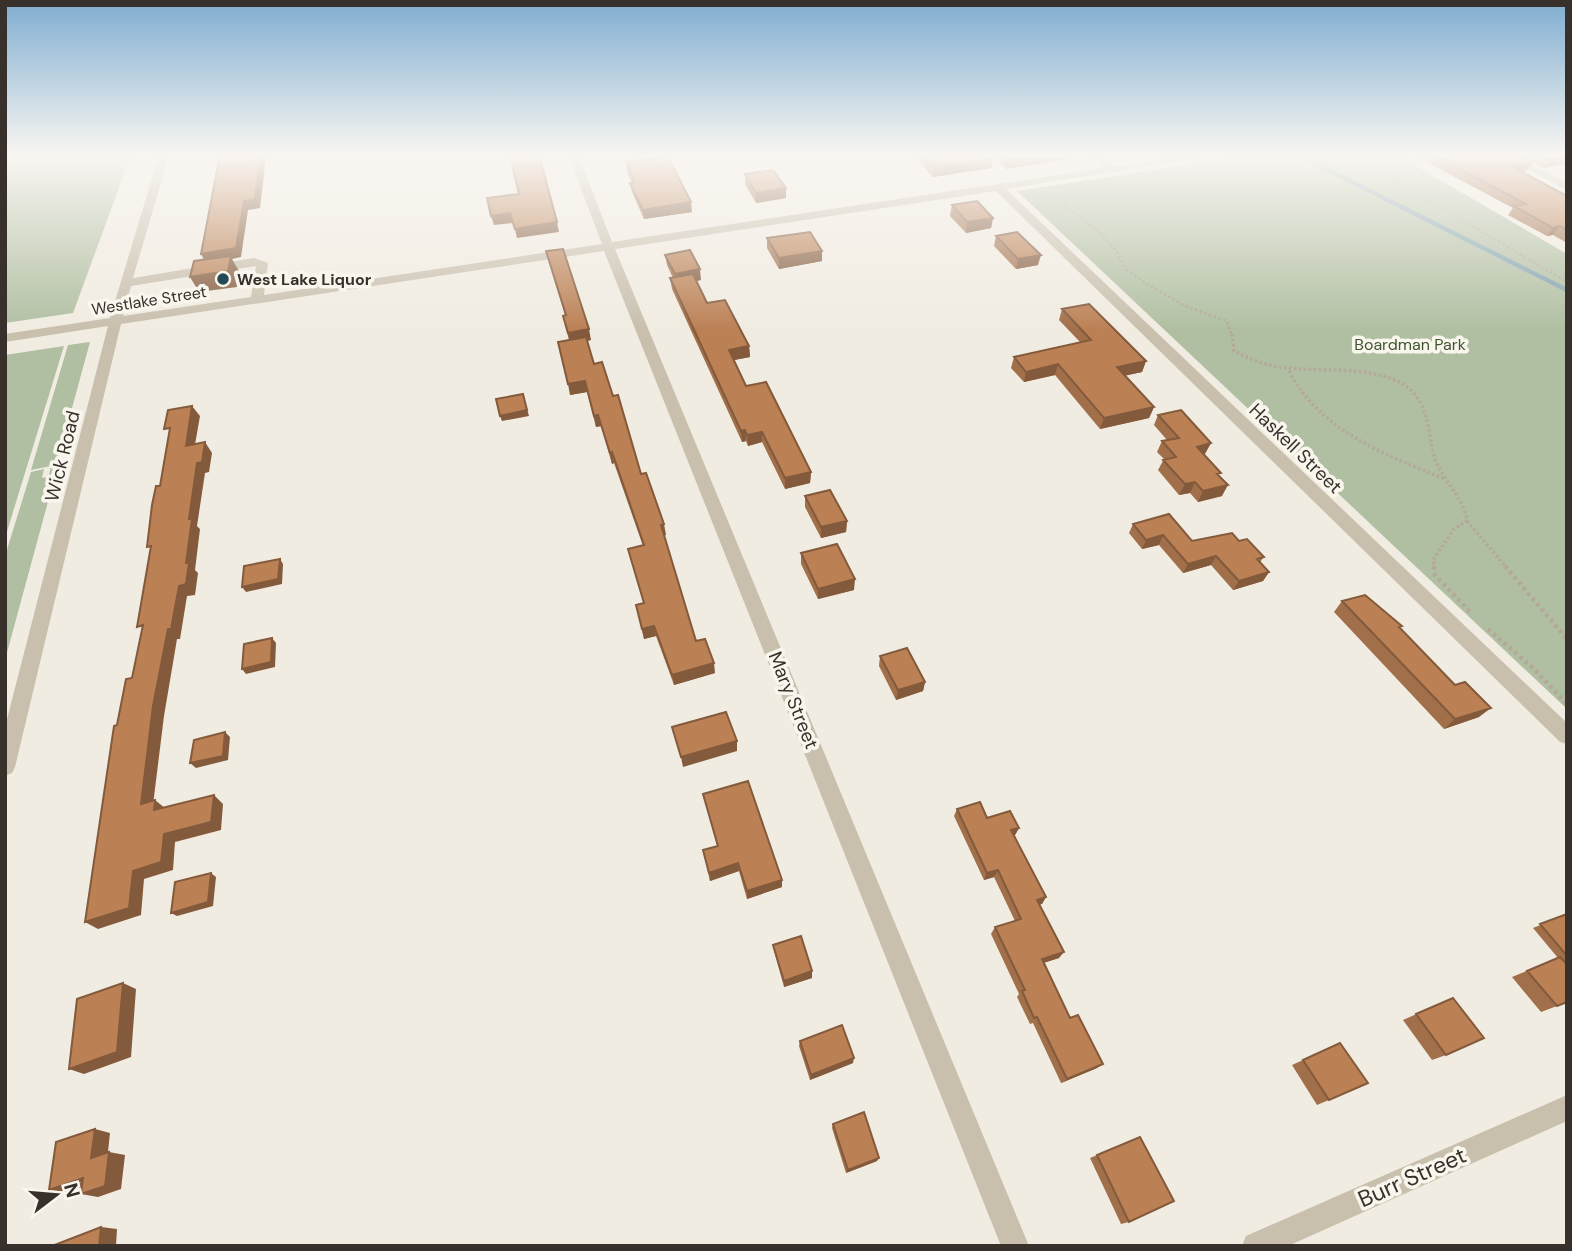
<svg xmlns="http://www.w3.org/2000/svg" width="1572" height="1251" viewBox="0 0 1572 1251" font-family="'DM Sans',sans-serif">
  <rect width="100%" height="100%" fill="#f1ece1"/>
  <path fill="#b0bfa2" d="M5 155H131L73 313 5 323Z
    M1252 155H1397L1567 254V709L1017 191Z
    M90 342 54 474 49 475 51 466 31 470 68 345Z
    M64 346 5 538V355Z
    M44 469 42 478 55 476 5 660V556L31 472Z"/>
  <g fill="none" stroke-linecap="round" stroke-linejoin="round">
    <path stroke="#82a2ac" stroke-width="4.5" d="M1298 155 1567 290"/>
    <path stroke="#b4a998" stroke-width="2.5" stroke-dasharray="2.5 2.5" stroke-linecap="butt" d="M1359 155 1398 180 1413 196 1440 207 1567 282
      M1221 163 1269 155
      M1048 194 1099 232 1117 252 1126 269 1145 283 1185 306 1227 321 1232 336
      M5 213 8 212"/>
    <path stroke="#b4a998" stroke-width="3.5" stroke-dasharray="2.5 2.5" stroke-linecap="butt" d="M1232 334 1234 351C1249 359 1263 364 1279 367 1320 374 1397 360 1420 402 1430 419 1429 441 1435 459 1444 482 1463 496 1467 521L1454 529 1433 560 1434 568
      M1289 371C1320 431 1386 455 1445 479
      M1467 521 1507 568"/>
    <path stroke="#b4a998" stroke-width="4.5" stroke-dasharray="3.5 3.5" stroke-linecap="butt" d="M1434 566 1435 575 1472 614
      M1505 566 1567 639
      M1488 629 1533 668 1567 704"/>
    <path fill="#c8bfad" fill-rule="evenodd" d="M159 155H169L133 278 254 258 268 263 264 295 602 244 568 155H578L612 242 1105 168 1090 155H1101L1115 167 1190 155H1216L1006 189 1567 723V744L1560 742 996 191 615 249 1029 1246H1001L604 251 121 324 15 767 12 773 5 776V727L108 326 5 342V334L110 318ZM256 266 251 297 123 316 131 286Z
      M1501 155H1514L1567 183V190Z
      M1567 1095V1121L1288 1246H1242L1246 1236Z"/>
  </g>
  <path fill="#a16f49" d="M920 155H1069L1068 159 1006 169 993 156 991 168 933 177 919 162Z
    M1421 155H1517L1532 163 1526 171 1523 172 1567 195V243L1553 235 1547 236 1508 215 1513 208 1419 158Z
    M1520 155H1567V167L1561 164 1543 168Z
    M626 162 692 212 644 219 632 192 630 183H632L627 172Z
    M745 174 786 198 756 203 745 184Z
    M952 205 993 218 991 228 966 233 950 216Z
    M996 236 1038 265 1016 269 994 246Z
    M767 238 822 251V261L779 269 767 248Z
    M546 251 591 340 587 341 594 364 613 396 641 474 666 535H664L696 641 715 673 674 685 656 636 644 639 636 605 644 603 628 549 643 546 614 463 612 464 601 426 596 427 587 392 570 395 569 340 563 316 565 315Z
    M665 255 701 280 696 281 707 303 749 346 750 357 734 360 746 386 811 472 810 483 785 489 762 442 748 446 746 441 742 442 672 289 670 278H673L667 265Z
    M1062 309 1146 361 1142 372 1124 376 1154 407 1149 418 1100 429 1055 375 1024 382 1011 368 1014 357 1080 342 1059 320Z
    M1158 415 1211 443 1204 454 1219 476 1222 496 1198 502 1190 493 1179 495 1158 470 1164 459 1157 452 1162 441 1167 440 1154 425Z
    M805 496 847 521 846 532 821 538 805 507Z
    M1133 524 1192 541H1239L1264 557 1260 562 1269 572 1263 581 1233 590 1211 565 1183 573 1159 545 1142 549 1129 533Z
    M801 553 854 590 818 599 801 564Z
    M1342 601 1402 626 1400 628 1479 717 1444 729 1334 612Z
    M880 656 925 682 923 691 896 700 879 666Z
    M703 794 782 880V887L747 899 739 871 710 881 703 850 717 846Z
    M957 809 1019 828 1015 835 1014 836 1046 897 1042 904H1039L1059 958 1043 963 1070 1018 1097 1068 1061 1083 1033 1023 1030 1024 1017 997 1019 994 991 934 995 927 1015 921 994 877 984 880 954 816Z
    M1567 914V961L1565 962 1557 1006 1541 1012 1512 977 1558 958 1533 928Z
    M773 945 812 971V978L784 987 774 951Z
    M1453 998 1446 1055 1432 1060 1403 1020Z
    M800 1041 853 1063 810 1080 799 1046Z
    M1340 1043 1329 1100 1317 1105 1292 1065Z
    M833 1124 877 1161 846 1173 832 1128Z
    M1140 1137 1129 1222 1121 1224 1090 1158Z"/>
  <path fill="#835a3c" d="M261 155H265L266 157 260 208 248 210 241 257 232 259 239 271 237 287 199 292 190 277 206 263 201 254 244 201Z
    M1036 155H1069L1068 159 1006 169 1008 160Z
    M1567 156 1561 164 1543 168 1549 159Z
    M993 159 991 168 933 177 935 168Z
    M1532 163 1526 171 1507 175 1513 167Z
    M786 188V198L756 203V193Z
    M691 202 692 212 644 219 643 210Z
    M510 213 513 223 494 225 491 216Z
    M993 218 991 228 966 233 967 222Z
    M557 222 559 232 517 238 515 229Z
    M1560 226 1553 235 1547 236 1553 228Z
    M822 251V261L779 269V258Z
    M1041 255 1038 265 1016 269 1018 259Z
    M700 269 701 280 676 284 675 274Z
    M589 329 591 340 570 344 568 333Z
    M749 346 750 357 729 361V350Z
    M1146 361 1142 372 1113 378 1117 367Z
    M1058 364 1055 375 1024 382 1026 372Z
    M585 381 587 392 570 395 568 384Z
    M523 394 529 416 502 421 500 416Z
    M192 406 200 416 193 456 186 446Z
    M1154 407 1149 418 1100 429 1104 418Z
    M598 415 601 426 596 427 594 416Z
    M745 430 746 441 742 442 741 431Z
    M762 432V442L748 446 747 435Z
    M205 442 212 453 209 472 205 473 197 526 200 529 195 570 198 573 195 595 187 596 180 639H177L164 716 152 813 141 804 153 706 168 629 179 586 186 563 189 519 197 463Z
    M1211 443 1205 454 1191 457 1197 447Z
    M612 452 614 463 612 464 610 453Z
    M811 472 810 483 785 489V478Z
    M1195 482 1190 493 1179 495 1185 484Z
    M1228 485 1222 496 1198 502 1203 491Z
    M847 521 846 532 821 538V527Z
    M664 524 666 535 662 536 661 525Z
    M1163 535 1159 545 1142 549 1146 540Z
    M1216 556 1211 565 1183 573 1188 564Z
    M280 559 283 564 282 584 246 592 242 587Z
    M1269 572 1263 581 1233 590 1239 581Z
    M855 579 854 590 818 599V589Z
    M654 626 656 636 644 639 642 629Z
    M272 638 276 643 275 667 246 674 242 669Z
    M714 663 715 673 674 685 672 675Z
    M925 682 923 691 896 700 898 690Z
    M1491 708 1479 717 1444 729 1455 719Z
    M225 732 230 737 228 760 196 768 190 763Z
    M737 741V751L683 767 681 757Z
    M214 795 223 804 221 830 175 842 173 870 144 879 141 915 98 929 85 922 164 834Z
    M155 800 166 809 154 810Z
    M1019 828 1015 835 1007 838 1011 830Z
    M738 863 739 871 710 881 709 873Z
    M998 870 994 877 984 880 987 873Z
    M211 873 216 877 213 906 177 916 171 913Z
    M782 880V887L747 899V891Z
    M1046 897 1042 904 1033 907 1037 900Z
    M1064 952 1059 958 1037 965 1042 959Z
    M812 971V978L784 987V981Z
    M123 983 136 989 131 1057 84 1074 69 1069Z
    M854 1058 853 1063 810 1080 811 1075Z
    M1103 1064 1097 1068 1061 1083 1067 1079Z
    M95 1129 110 1133 107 1161 91 1158Z
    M109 1152 125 1155 121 1189 98 1197 81 1194Z
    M879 1158 877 1161 846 1173 848 1170Z
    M83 1178 99 1181 66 1192 49 1190Z
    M101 1227 117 1229 116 1246H99Z"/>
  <path fill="#bb8155" stroke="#835a3c" stroke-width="2" d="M220 155H261L255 199 244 201 236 248 201 254Z
    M523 155H539L557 222 515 229 510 213 491 216 487 198 519 194 510 157Z
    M922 155H992L993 159 935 168Z
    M1003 155H1036L1008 160Z
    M1434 155H1517L1532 163 1513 167 1567 196V230L1560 226 1553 228 1514 206 1526 204Z
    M1542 155H1567V156L1549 159Z
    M668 157 691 202 643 210 630 183 635 182 626 162Z
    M773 170 786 188 756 193 745 174Z
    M977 201 993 218 967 222 952 205Z
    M810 232 822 251 779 258 767 238Z
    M1017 232 1041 255 1018 259 996 236Z
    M563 249 589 329 568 333 563 316 566 315 546 251Z
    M690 250 700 269 675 274 665 255Z
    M231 256 228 271 190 277 194 261Z
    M693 274 707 303 725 300 749 346 729 350 746 386 766 382 811 472 785 478 762 432 747 435 745 430 741 431 670 278Z
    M1089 304 1146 361 1117 367 1154 407 1104 418 1058 364 1026 372 1014 357 1091 340 1062 309Z
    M586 337 594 364 602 362 613 396 618 395 641 474 646 473 664 524 661 525 696 641 705 639 714 663 672 675 654 626 642 629 636 605 644 603 628 549 644 545 612 452 610 453 598 415 594 416 585 381 568 384 558 342Z
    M523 394 527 410 500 416 496 399Z
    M192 406 186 446 205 442 202 462 197 463 189 519H192L186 563H189L186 584 179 586 171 629H168L153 706 141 804 155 800 154 810 214 795 211 822 164 834 161 862 133 871 129 908 85 922 114 726 117 725 126 679 132 678 143 625 137 627 151 546 147 547 152 505 156 486H160L170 428 164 429 168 410Z
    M1181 410 1211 443 1197 447 1221 473 1217 474 1228 485 1203 491 1195 482 1185 484 1163 460 1176 457 1162 441 1179 438 1158 415Z
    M830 490 847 521 821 527 805 496Z
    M1169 514 1192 541 1232 533 1239 541 1247 539 1264 557 1257 559 1269 572 1239 581 1216 556 1188 564 1163 535 1146 540 1133 524Z
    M837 544 855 579 818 589 801 553Z
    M280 559 278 579 242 587 244 566Z
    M1365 595 1402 626 1399 627 1455 685 1465 682 1491 708 1455 719 1342 601Z
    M272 638 271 662 242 669 244 644Z
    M907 648 925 682 898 690 880 656Z
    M726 712 737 741 681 757 672 727Z
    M225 732 223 756 190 763 194 740Z
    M748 781 782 880 747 891 738 863 709 873 703 850 718 846 703 794Z
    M980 802 987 818 1010 811 1019 828 1011 830 1046 897 1037 900 1064 952 1042 959 1070 1018 1078 1015 1103 1064 1067 1079 1037 1017 1034 1018 1022 991 1025 990 995 927 1021 919 998 870 987 873 957 809Z
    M211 873 208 902 171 913 175 882Z
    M1567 914V956L1540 924Z
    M801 936 812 971 784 981 773 945Z
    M1560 957 1567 964V1002L1557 1006 1527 971Z
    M123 983 117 1052 69 1069 77 999Z
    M1453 998 1484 1038 1446 1055 1416 1014Z
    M842 1025 854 1058 811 1075 800 1041Z
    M1340 1043 1368 1083 1329 1100 1303 1060Z
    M864 1112 879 1158 848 1170 833 1124Z
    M95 1129 91 1158 109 1152 105 1186 81 1194 83 1178 49 1190 56 1142Z
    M1140 1137 1174 1201 1129 1222 1097 1155Z
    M101 1227 99 1246H52Z"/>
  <linearGradient id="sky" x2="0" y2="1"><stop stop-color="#7fadd0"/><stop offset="0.47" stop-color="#f9f6f2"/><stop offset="1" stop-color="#f9f6f2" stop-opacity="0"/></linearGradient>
  <rect width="1572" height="330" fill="url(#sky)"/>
  <circle fill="#244956" stroke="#f9f6ed" stroke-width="2.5" cx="223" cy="279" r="7"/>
  <g text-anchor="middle" stroke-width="7" stroke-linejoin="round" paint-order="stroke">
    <g font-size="16" font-weight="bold" fill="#38312b" stroke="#f9f6ed" text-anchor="start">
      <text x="237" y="285">West Lake Liquor</text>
    </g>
    <g font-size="16" fill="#38312b" stroke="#f9f6ed">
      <text transform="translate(149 300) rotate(-9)" y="6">Westlake Street</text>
    </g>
    <g font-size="16" fill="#415431" stroke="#f9f6ed">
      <text x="1410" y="350">Boardman Park</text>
    </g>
    <g font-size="19" fill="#38312b" stroke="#f9f6ed">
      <text transform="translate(1296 448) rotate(44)" y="7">Haskell Street</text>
      <text transform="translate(62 456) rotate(-76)" y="7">Wick Road</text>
      <text transform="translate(794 700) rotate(68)" y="7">Mary Street</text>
    </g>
    <g font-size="23" fill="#38312b" stroke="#f9f6ed">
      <text transform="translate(1412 1177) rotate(-24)" y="8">Burr Street</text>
    </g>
  </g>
  <rect width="1572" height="1251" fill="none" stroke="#38312b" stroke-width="14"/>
  <g transform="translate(56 1195) rotate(74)" stroke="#f9f6ed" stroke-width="5" paint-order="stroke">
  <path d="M0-5L12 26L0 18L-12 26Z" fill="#38312b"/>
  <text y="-10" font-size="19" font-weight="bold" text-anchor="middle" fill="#38312b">N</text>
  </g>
</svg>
